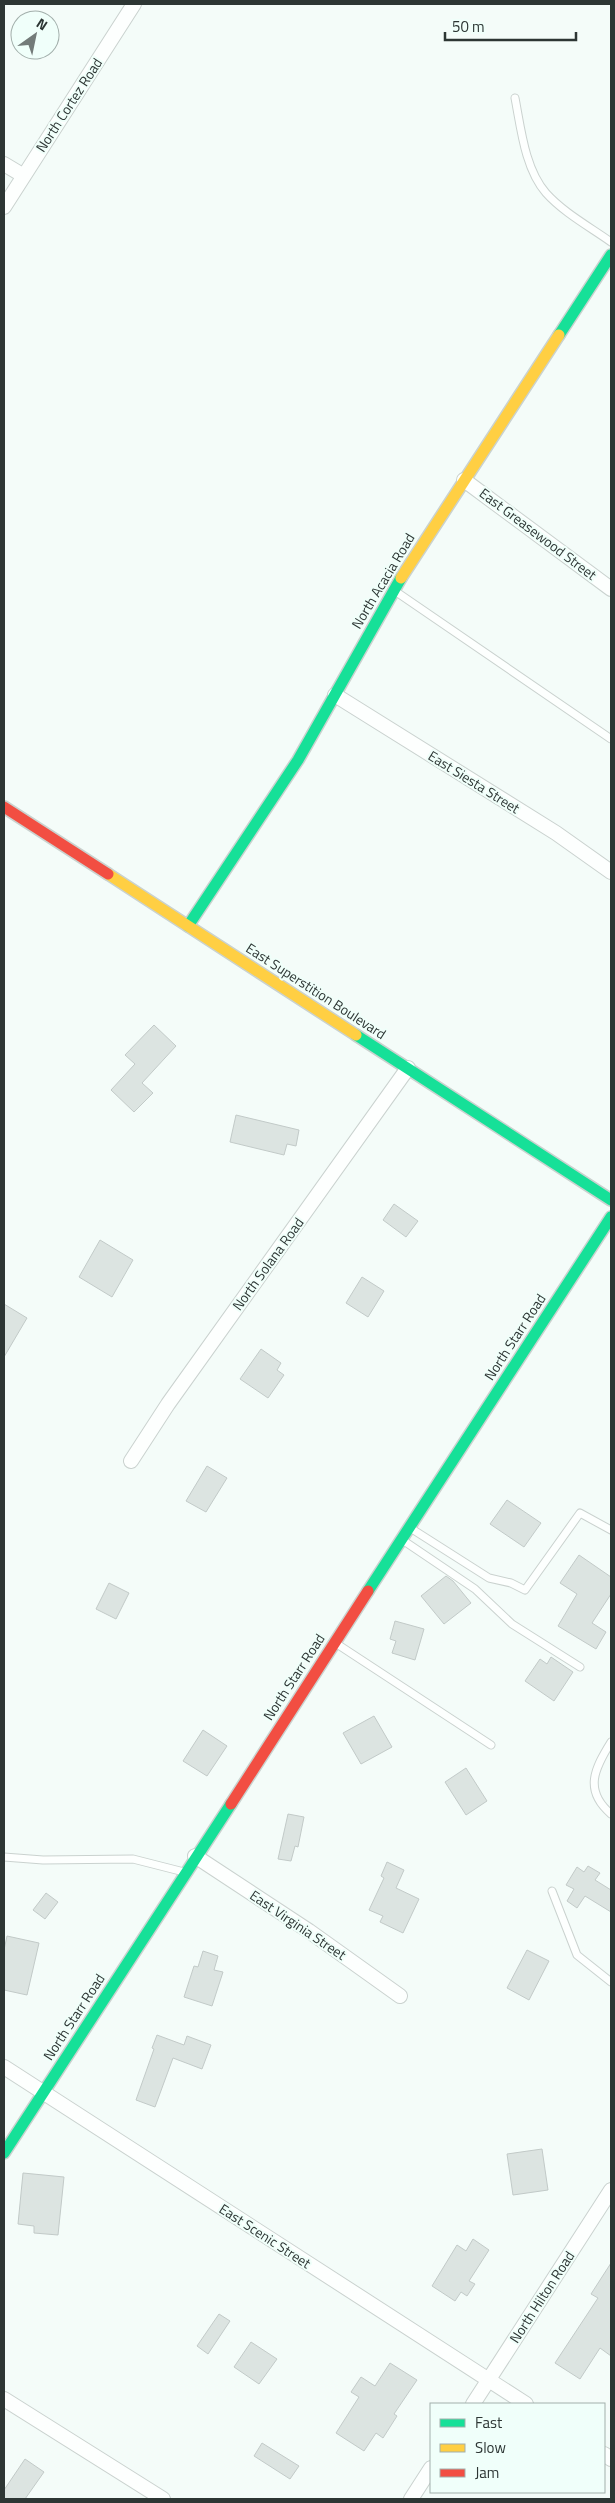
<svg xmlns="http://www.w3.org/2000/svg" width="615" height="2503" viewBox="0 0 615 2503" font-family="'Titillium Web',sans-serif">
  <rect width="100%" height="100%" fill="#f4fcf9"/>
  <path fill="#dce4e1" stroke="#c2cac8" d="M154 1025 176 1046 142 1083 153 1093 134 1112 111 1090 135 1064 125 1055Z
    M236 1115 299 1130 296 1146 287 1144 284 1155 230 1142Z
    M394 1204 418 1221 406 1237 383 1220Z
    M100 1240 133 1260 112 1297 79 1277Z
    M362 1277 384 1291 368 1317 346 1303Z
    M4 1304 27 1318 4 1357Z
    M261 1349 281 1363 277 1370 284 1375 268 1398 240 1379Z
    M207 1466 227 1478 206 1512 186 1501Z
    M507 1500 541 1523 524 1547 490 1524Z
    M579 1555 611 1577V1594L592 1623 606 1632 596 1649 558 1626 577 1594 560 1583Z
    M446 1576 453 1581 471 1603 444 1624 421 1596Z
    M109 1583 129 1593 116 1619 96 1609Z
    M395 1621 424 1629 415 1660 392 1653 396 1641 390 1639Z
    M551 1657 573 1672 554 1701 525 1681 540 1659 547 1664Z
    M374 1716 392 1747 361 1764 343 1733Z
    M203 1730 227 1746 207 1776 183 1761Z
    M466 1768 487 1801 466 1815 445 1782Z
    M288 1814 304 1817 298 1847 295 1846 291 1861 278 1859Z
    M387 1862 404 1870 396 1888 419 1899 403 1933 380 1922 383 1916 369 1910 384 1878 381 1876Z
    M588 1866 600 1873 595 1880 611 1890V1912L585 1896 577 1908 567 1901 574 1889 566 1885 577 1867 584 1872Z
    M46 1893 58 1902 45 1919 33 1910Z
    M7 1936 39 1943 27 1995 4 1990V1950Z
    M527 1950 549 1961 529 2000 507 1988Z
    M203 1951 218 1956 214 1970 223 1972 212 2006 184 1997 194 1966 198 1967Z
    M157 2035 184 2045 187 2036 211 2045 202 2069 173 2058 155 2107 136 2100 154 2049 152 2048Z
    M542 2149 548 2190 513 2195 507 2154Z
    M23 2173 64 2177 58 2235 34 2233V2226L18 2224Z
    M473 2239 489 2250 469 2281 475 2284 467 2296 461 2292 455 2301 432 2286 457 2245 466 2251Z
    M611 2263V2356L600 2348 580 2379 555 2363 598 2298 591 2294Z
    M219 2314 230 2321 208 2354 197 2346Z
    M251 2342 277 2359 259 2384 234 2367Z
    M390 2363 417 2380 394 2414 397 2416 383 2438 376 2433 364 2451 336 2433 359 2397 351 2392 361 2377 375 2386Z
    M262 2443 299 2466 290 2479 254 2456Z
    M25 2459 44 2472 25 2499H4V2490Z"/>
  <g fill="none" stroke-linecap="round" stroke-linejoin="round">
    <defs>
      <path id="lane" d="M515 98C521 129 525 169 546 193 564 213 590 227 611 242
        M395 591 611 739
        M412 1529 489 1578 511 1583 525 1590 580 1513 611 1530
        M404 1541 475 1589 512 1624 580 1667
        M337 1644 491 1745
        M611 1742C595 1768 583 1790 611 1814
        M4 1857 43 1860 133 1859 184 1872
        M552 1891 577 1955 611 1982"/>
      <path id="street" d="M4 164 24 176
        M4 207 134 4
        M464 480 611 589
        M335 695 556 833 611 872
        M131 1461 168 1404 408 1068
        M195 1856 309 1931 400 1996
        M4 2067 526 2404
        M4 2399 163 2499
        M473 2404 611 2190
        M604 2454 611 2459
        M411 2499 431 2468"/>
      <path id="fast" d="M559 335 611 255
        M188 926 298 760 401 578
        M356 1035 611 1200
        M368 1591 611 1217
        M4 2153 231 1804"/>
      <path id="slow" d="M401 578 559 335
        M108 874 356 1035"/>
      <path id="jam" d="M4 807 108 874
        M231 1804 368 1591"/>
    </defs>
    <use href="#lane" stroke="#cad2cf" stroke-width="9"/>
    <use href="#street" stroke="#cad2cf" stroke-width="16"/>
    <use href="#fast" stroke="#cad2cf" stroke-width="14"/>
    <use href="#slow" stroke="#cad2cf" stroke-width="14"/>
    <use href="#jam" stroke="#cad2cf" stroke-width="14"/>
    <use href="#lane" stroke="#fdfffe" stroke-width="7"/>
    <use href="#street" stroke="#fdfffe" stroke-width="14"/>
    <use href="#fast" stroke="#16e098" stroke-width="11"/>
    <use href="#slow" stroke="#ffcf43" stroke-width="11"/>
    <use href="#jam" stroke="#f24e42" stroke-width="11"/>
  </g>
  <g text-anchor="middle" stroke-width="4" stroke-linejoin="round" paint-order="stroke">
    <g font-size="14" fill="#2d3634" stroke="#f0fffa">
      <text transform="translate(69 105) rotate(-57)" y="5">North Cortez Road</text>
      <text transform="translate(538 534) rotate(37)" y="5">East Greasewood Street</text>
      <text transform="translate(383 581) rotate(-59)" y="5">North Acacia Road</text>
      <text transform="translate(474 782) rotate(32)" y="5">East Siesta Street</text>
      <text transform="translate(316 991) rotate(33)" y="5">East Superstition Boulevard</text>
      <text transform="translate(268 1264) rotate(-54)" y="5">North Solana Road</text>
      <text transform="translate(515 1337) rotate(-57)" y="5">North Starr Road</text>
      <text transform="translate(294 1677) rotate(-57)" y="5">North Starr Road</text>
      <text transform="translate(298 1925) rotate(34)" y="5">East Virginia Street</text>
      <text transform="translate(74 2017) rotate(-57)" y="5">North Starr Road</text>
      <text transform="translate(265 2236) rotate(33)" y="5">East Scenic Street</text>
      <text transform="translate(542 2297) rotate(-57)" y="5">North Hilton Road</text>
    </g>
  </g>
  <rect width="615" height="2503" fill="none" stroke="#2d3634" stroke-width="10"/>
  <rect x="430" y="2403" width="175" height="90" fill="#f0fffa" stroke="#a2afab"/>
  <rect x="440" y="2419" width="25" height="8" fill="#16e098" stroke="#a2afab"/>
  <text x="475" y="2428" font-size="15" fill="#2d3634">Fast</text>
  <rect x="440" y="2444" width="25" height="8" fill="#ffcf43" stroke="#a2afab"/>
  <text x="475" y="2453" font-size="15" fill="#2d3634">Slow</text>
  <rect x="440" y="2469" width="25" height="8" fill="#f24e42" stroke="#a2afab"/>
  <text x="475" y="2478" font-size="15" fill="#2d3634">Jam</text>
  <g transform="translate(35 35) rotate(33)"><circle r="24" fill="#f0fffa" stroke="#a2afab"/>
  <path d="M0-4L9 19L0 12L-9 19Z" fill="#737b79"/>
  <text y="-8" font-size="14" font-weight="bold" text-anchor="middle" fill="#2d3634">N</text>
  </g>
  <path d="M445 32v8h131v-8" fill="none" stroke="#2d3634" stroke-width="2.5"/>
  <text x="452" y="32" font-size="15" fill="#2d3634" stroke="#f0fffa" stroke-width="4" paint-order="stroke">50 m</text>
</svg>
